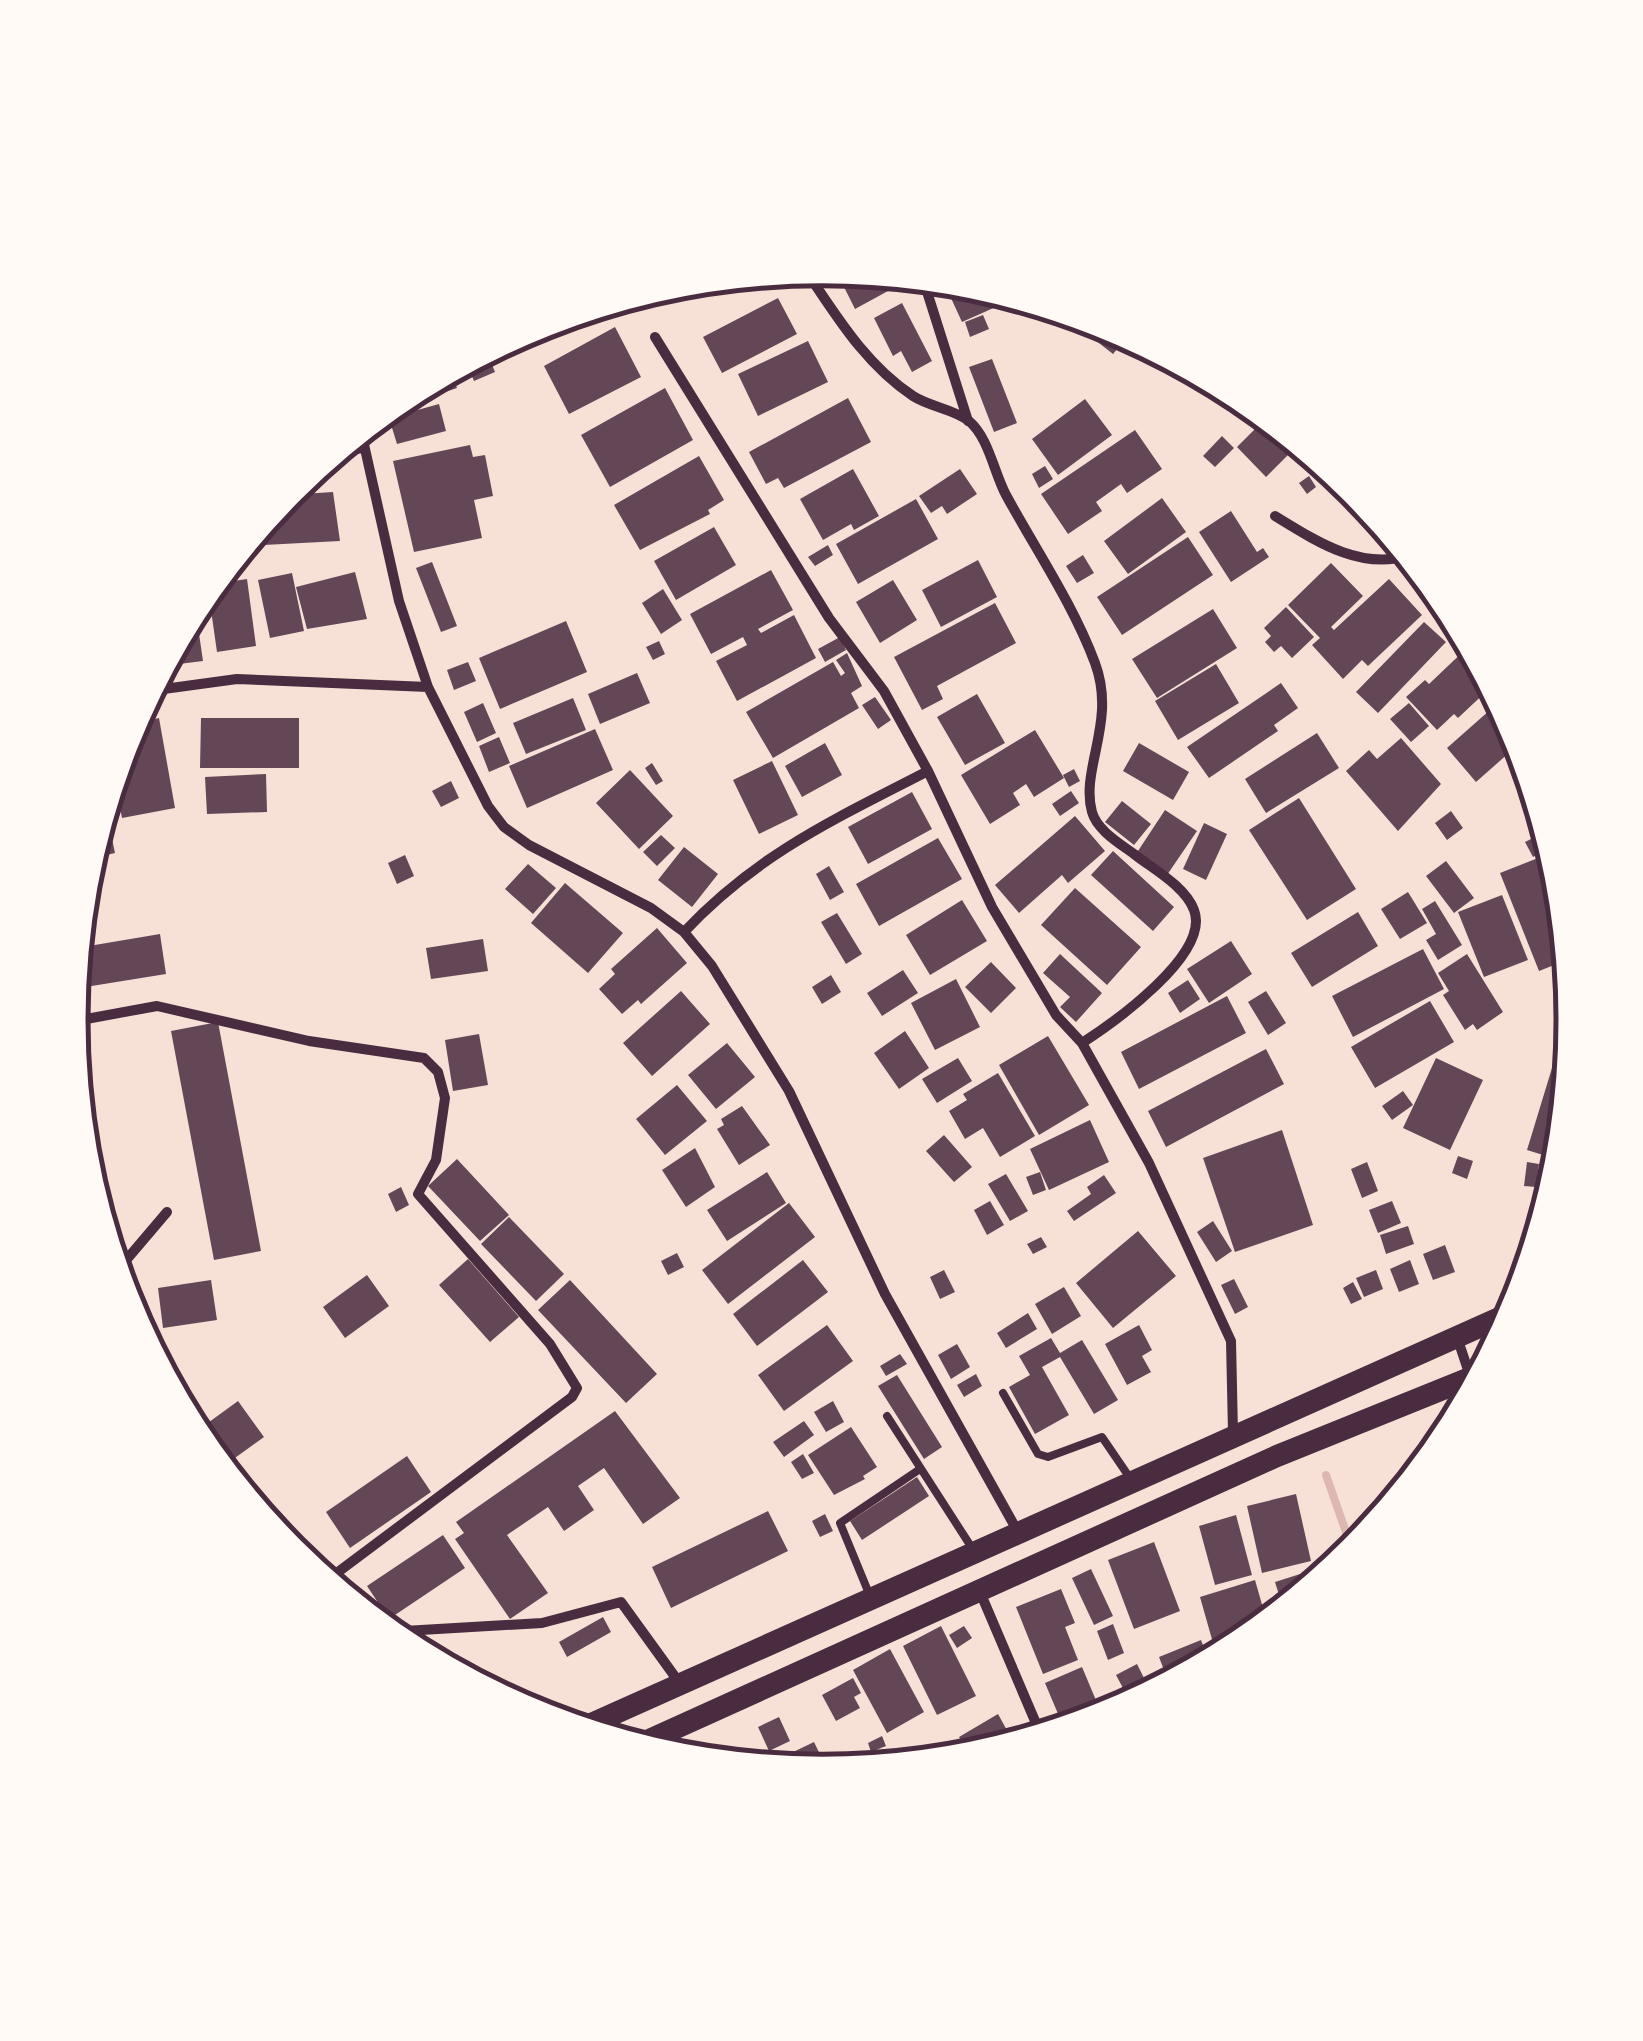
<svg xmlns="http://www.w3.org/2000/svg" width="1643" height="2041" viewBox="0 0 1643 2041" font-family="'Titillium Web',sans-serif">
  <rect width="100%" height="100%" fill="#f7e1d7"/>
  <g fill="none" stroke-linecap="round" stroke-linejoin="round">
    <path stroke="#dcb8b0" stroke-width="8" d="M1326 1475 1353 1552"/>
  </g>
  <path fill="#644757" d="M820 269 879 275 888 291 855 309 836 271 824 277Z
    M951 282 1004 294 1007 302 962 322 945 285Z
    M642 293 593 322 587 310Z
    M778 298 797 334 722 373 703 337Z
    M902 303 932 361 912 372 901 351 893 356 874 318Z
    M1058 311 1110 326 1128 336 1113 354Z
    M983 315 989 329 970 337 965 322Z
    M615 327 641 377 569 414 544 366Z
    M808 341 828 382 758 416 738 374Z
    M487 352 495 372 474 381 466 362Z
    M992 359 1017 423 994 432 969 367Z
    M451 371 457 388 384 413 404 395Z
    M665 388 693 440 610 487 581 435Z
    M848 398 871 442 784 488 778 478 766 484 749 452Z
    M1085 399 1112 435 1058 475 1032 439Z
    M439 404 446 431 397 444 389 418Z
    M1260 424 1289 454 1266 477 1237 447Z
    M1135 430 1162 469 1127 493 1121 484 1096 502 1102 511 1068 534 1041 494Z
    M1222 436 1234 448 1215 467 1203 456Z
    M470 445 473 457 485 455 493 496 474 500 482 538 414 552 393 461Z
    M699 456 724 500 708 510 710 514 640 550 614 505Z
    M1045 466 1053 479 1039 488 1032 474Z
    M1327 468 1348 485 1340 492 1323 472Z
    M853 469 879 516 854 530 851 524 823 540 800 499Z
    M960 469 977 494 947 514 942 506 931 513 919 496Z
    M1309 476 1316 487 1307 494 1299 483Z
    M333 492 340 541 243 546 286 495Z
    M1162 498 1186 532 1128 574 1104 541Z
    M916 499 938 539 858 584 836 544Z
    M1231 511 1257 552 1263 548 1269 557 1231 582 1199 532Z
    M714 527 736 565 676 600 654 561Z
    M1188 537 1213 575 1122 635 1097 597Z
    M828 545 833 555 815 566 808 557Z
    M1083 555 1094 573 1077 583 1066 566Z
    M978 560 997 597 941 627 922 590Z
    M432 562 457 626 441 632 416 568Z
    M1331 563 1363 596 1331 627 1334 630 1389 579 1422 615 1368 666 1362 660 1343 679 1312 645 1320 638 1288 605Z
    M771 570 793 610 758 629 761 633 794 615 816 658 737 701 716 661 747 645 743 637 711 654 690 614Z
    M355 572 367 619 307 629 296 587Z
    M292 573 304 631 270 638 258 580Z
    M247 579 256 646 217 652 208 589 213 584Z
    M893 580 917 620 880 643 856 602Z
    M663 589 682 620 661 634 642 603Z
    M995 603 1016 643 937 686 943 699 922 710 894 657Z
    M195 606 203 661 163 666 176 642Z
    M1286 607 1314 637 1292 658 1281 646 1274 652 1265 642 1271 636 1264 628Z
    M1213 609 1237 648 1157 698 1132 659Z
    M566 621 587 672 500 709 479 658Z
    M1424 622 1446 642 1378 713 1356 692Z
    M840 637 846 650 825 662 818 649Z
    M659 641 665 654 653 660 646 647Z
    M1469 646 1491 687 1458 718 1454 714 1437 730 1406 697 1425 680 1429 684Z
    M847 653 862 686 851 693 859 708 773 758 746 712 833 662 841 676 845 673 836 660Z
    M468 662 476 681 454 690 447 670Z
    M1216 664 1239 703 1178 740 1155 701Z
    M637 673 650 703 600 724 588 694Z
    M1281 683 1298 708 1274 725 1278 731 1209 778 1187 747Z
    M977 694 1005 743 965 765 937 717Z
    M875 697 891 720 878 729 862 705Z
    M573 698 586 730 526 754 513 723Z
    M1499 702 1519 744 1476 782 1447 748Z
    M483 703 496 733 477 742 464 712Z
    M1409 703 1429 726 1411 742 1390 719Z
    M159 718 175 808 122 818 114 777 127 732 132 724Z
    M201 718H299V768H200Z
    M595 729 613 770 527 808 509 766Z
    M1035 730 1064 778 1034 797 1026 784 1013 793 1020 805 990 824 961 775Z
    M1317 733 1339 768 1266 813 1245 779Z
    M499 737 510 763 489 772 479 746Z
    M1401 738 1441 784 1398 831 1346 771 1369 750 1377 759Z
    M825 743 842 775 802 797 785 766Z
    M1139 743 1189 772 1173 800 1123 771Z
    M772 761 798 815 759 834 733 780Z
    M652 763 663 781 656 785 645 768Z
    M1074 769 1080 781 1069 787 1063 775Z
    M630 770 673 816 639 849 596 803Z
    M266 774 267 812 207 814 205 777Z
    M451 781 459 798 441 807 432 791Z
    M1071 791 1079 803 1060 816 1052 804Z
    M912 792 932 829 868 864 848 827Z
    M1299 798 1356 889 1307 920 1249 830Z
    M1122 801 1151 824 1134 845 1105 822Z
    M105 805 115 853 89 859 99 826Z
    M1165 810 1197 831 1167 875 1136 854Z
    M1451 811 1463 828 1447 840 1435 823Z
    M1075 816 1105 851 1068 883 1062 875 1019 913 995 885Z
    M1204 823 1227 834 1206 880 1183 869Z
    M1543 833 1550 847 1533 857 1525 842Z
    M661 835 675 848 657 866 643 852Z
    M938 838 962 879 879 926 856 884Z
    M684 847 718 874 692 907 658 880Z
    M1113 851 1174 907 1153 931 1091 875Z
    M405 855 414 876 397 884 388 863Z
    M1546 855 1561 893 1567 960 1539 971 1500 873Z
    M1446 861 1474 898 1454 913 1426 876Z
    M528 864 556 888 533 914 505 889Z
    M829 866 844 892 830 900 816 874Z
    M565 883 623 933 588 973 531 923Z
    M1075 888 1141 947 1107 985 1041 925Z
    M1408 892 1427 923 1400 939 1381 909Z
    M1502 895 1528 960 1484 977 1458 912Z
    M962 900 987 941 930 975 906 935Z
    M1435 901 1462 945 1438 960 1426 940 1436 934 1422 909Z
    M1358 912 1378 946 1312 987 1291 953Z
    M837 913 862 954 846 964 821 922Z
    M657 928 687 963 641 1004 638 1000 622 1014 599 989 615 974 611 969Z
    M160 934 166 974 73 989 77 948Z
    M483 939 488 971 431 979 426 948Z
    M1231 941 1252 974 1209 1003 1187 969Z
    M1423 949 1444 989 1353 1037 1332 996Z
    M1060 954 1102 993 1076 1022 1060 1007 1070 997 1043 973Z
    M1467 954 1503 1012 1477 1030 1473 1024 1465 1030 1443 995 1449 991 1438 973Z
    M991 962 1016 988 991 1013 965 987Z
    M903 970 918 993 882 1016 867 993Z
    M831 975 841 992 822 1004 812 987Z
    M956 979 980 1027 935 1050 911 1003Z
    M1188 980 1200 999 1180 1013 1168 993Z
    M681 991 710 1024 652 1076 623 1043Z
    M1266 991 1286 1023 1268 1035 1248 1002Z
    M1227 996 1246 1033 1139 1089 1121 1052Z
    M1430 1001 1454 1042 1375 1088 1351 1047Z
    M218 1022 261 1251 214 1260 171 1031Z
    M905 1031 929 1068 899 1089 874 1053Z
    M479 1034 488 1085 453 1091 445 1040Z
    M1048 1036 1089 1105 1039 1135 999 1065Z
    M727 1043 755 1077 716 1109 688 1075Z
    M1266 1049 1284 1084 1166 1147 1148 1111Z
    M958 1058 972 1081 937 1103 922 1079Z
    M1436 1058 1483 1080 1450 1150 1403 1128Z
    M1552 1068 1568 1073 1559 1160 1527 1150Z
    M998 1073 1035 1136 1000 1157 983 1128 965 1139 949 1111 967 1100 963 1094Z
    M677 1085 707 1121 665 1155 636 1119Z
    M1403 1091 1413 1105 1392 1120 1382 1106Z
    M742 1106 770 1145 739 1165 717 1129 724 1125 721 1119Z
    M1090 1120 1109 1162 1049 1190 1030 1149Z
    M1282 1130 1313 1225 1235 1252 1203 1158Z
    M944 1135 972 1167 954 1182 926 1151Z
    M695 1148 715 1187 686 1207 662 1170Z
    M1458 1156 1473 1161 1467 1179 1452 1173Z
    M457 1159 509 1215 480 1241 428 1186Z
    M1367 1162 1378 1191 1362 1198 1351 1169Z
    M1527 1162 1539 1164 1536 1187 1524 1186Z
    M767 1172 786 1203 727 1241 707 1210Z
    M1040 1172 1046 1190 1033 1195 1026 1177Z
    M1006 1174 1028 1211 1010 1221 988 1184Z
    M1104 1175 1116 1193 1074 1221 1067 1211 1091 1194 1087 1187Z
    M401 1187 409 1205 396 1212 388 1194Z
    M990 1201 1004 1225 987 1235 974 1210Z
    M1392 1201 1401 1223 1378 1233 1369 1210Z
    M789 1203 815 1237 728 1304 702 1270Z
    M509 1217 564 1274 536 1301 481 1244Z
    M1213 1221 1232 1251 1216 1262 1197 1232Z
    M1408 1226 1414 1244 1386 1254 1380 1235Z
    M1138 1231 1176 1276 1113 1328 1076 1283Z
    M1041 1237 1047 1247 1033 1254 1027 1244Z
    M1445 1245 1455 1272 1433 1280 1423 1254Z
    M677 1253 684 1267 668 1275 661 1261Z
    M468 1259 519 1317 490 1342 439 1285Z
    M803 1260 828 1292 757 1346 733 1314Z
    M1410 1260 1419 1284 1399 1292 1390 1269Z
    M944 1270 955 1292 940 1299 930 1277Z
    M1376 1270 1383 1289 1364 1297 1356 1278Z
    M367 1275 389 1306 345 1338 323 1307Z
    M1234 1279 1248 1307 1235 1314 1221 1285Z
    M211 1280 217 1320 163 1328 158 1288Z
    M570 1280 657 1374 626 1403 538 1310Z
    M1353 1282 1362 1299 1351 1304 1343 1288Z
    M1064 1287 1081 1316 1052 1334 1035 1304Z
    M1028 1313 1037 1329 1006 1348 997 1333Z
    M827 1325 853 1361 784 1411 758 1375Z
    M1139 1325 1152 1350 1142 1356 1151 1372 1127 1385 1105 1344Z
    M1051 1338 1060 1353 1082 1340 1118 1400 1094 1414 1060 1357 1042 1367 1069 1415 1035 1434 1009 1387 1030 1375 1019 1356Z
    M957 1344 970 1367 951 1379 938 1355Z
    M900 1354 907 1364 886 1376 880 1366Z
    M976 1374 982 1386 964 1397 957 1385Z
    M897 1375 942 1447 924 1459 878 1386Z
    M238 1401 264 1437 221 1468 194 1433Z
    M833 1401 844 1422 826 1432 814 1412Z
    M615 1411 680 1498 643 1524 604 1468 578 1486 594 1510 564 1531 548 1507 507 1535 548 1593 510 1619 455 1539 464 1533 456 1522Z
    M804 1421 814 1435 784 1457 773 1442Z
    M851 1427 877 1467 863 1476 865 1479 834 1495 808 1455Z
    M803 1454 814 1473 802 1479 791 1462Z
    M407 1456 431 1492 350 1548 326 1512Z
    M917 1477 929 1496 862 1540 850 1521Z
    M1296 1494 1311 1561 1262 1573 1247 1506Z
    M768 1511 788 1551 671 1608 652 1567Z
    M825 1514 833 1531 820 1537 812 1521Z
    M1236 1515 1252 1575 1215 1585 1199 1526Z
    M443 1535 465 1568 389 1619 367 1586Z
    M1154 1542 1180 1611 1134 1629 1108 1560Z
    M1319 1568 1322 1577 1283 1608 1275 1582Z
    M1091 1569 1113 1616 1094 1625 1072 1578Z
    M1255 1580 1267 1622 1217 1657 1200 1597Z
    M1061 1589 1075 1623 1065 1627 1078 1660 1043 1674 1016 1607Z
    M603 1617 611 1632 567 1657 559 1642Z
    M1113 1624 1124 1653 1108 1660 1097 1631Z
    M941 1626 976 1696 937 1715 903 1646Z
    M964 1626 972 1638 957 1648 949 1635Z
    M1201 1640 1209 1661 1169 1683 1159 1657Z
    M890 1649 924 1712 887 1733 853 1670Z
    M1137 1664 1151 1692 1131 1703 1116 1675Z
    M1082 1667 1103 1717 1064 1728 1045 1683Z
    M853 1678 861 1693 854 1697 860 1708 836 1721 822 1695Z
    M998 1714 1014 1743 970 1757 959 1737Z
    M779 1717 790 1741 769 1751 758 1727Z
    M882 1736 886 1746 871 1752 868 1743Z
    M814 1742 828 1771 764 1766Z
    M951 1745 958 1759 919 1762Z"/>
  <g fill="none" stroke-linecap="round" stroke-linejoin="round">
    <path stroke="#4a2c40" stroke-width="8" d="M1003 1393 1038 1454 1048 1457 1102 1437 1132 1481
      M887 1416 972 1548
      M870 1596 840 1523 920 1469"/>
    <path stroke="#4a2c40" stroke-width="10" d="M806 271C837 317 866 365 913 396 930 407 954 409 969 421 989 438 994 473 1006 495 1036 550 1073 604 1095 663 1117 722 1080 769 1092 812 1097 830 1119 843 1134 854 1153 869 1185 886 1194 910 1211 954 1113 1023 1082 1043
      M923 279 968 421
      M655 337 829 618 884 691 928 771 992 907 1056 1015 1082 1043 1149 1163 1231 1341 1233 1433
      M361 431 399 601 428 687 488 806 504 827 529 845 651 908 684 932 712 966 789 1091 885 1294 1018 1532
      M337 451 364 448
      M1275 516C1316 541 1359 570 1408 556
      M149 691 237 679 428 687
      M684 932C757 854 835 819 928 771
      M70 1022 157 1006 309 1041 424 1058 438 1072 445 1098 436 1160 418 1194 550 1344 577 1388 572 1397 326 1581
      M116 1272 167 1212
      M1457 1337 1470 1376
      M980 1592 1041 1735
      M387 1632 542 1623 621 1602 681 1685"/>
    <path stroke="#4a2c40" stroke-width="22" d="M580 1729 1515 1311
      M636 1746 1277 1456 1480 1374"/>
  </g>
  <path d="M0 0H1643V2041H0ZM88 1020a734 734 0 1 1 1468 0a734 734 0 1 1-1468 0Z" fill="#fffaf5" fill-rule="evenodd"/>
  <path fill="none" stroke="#4a2c40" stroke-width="5" d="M88 1020a734 734 0 1 1 1468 0a734 734 0 1 1-1468 0Z"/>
</svg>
